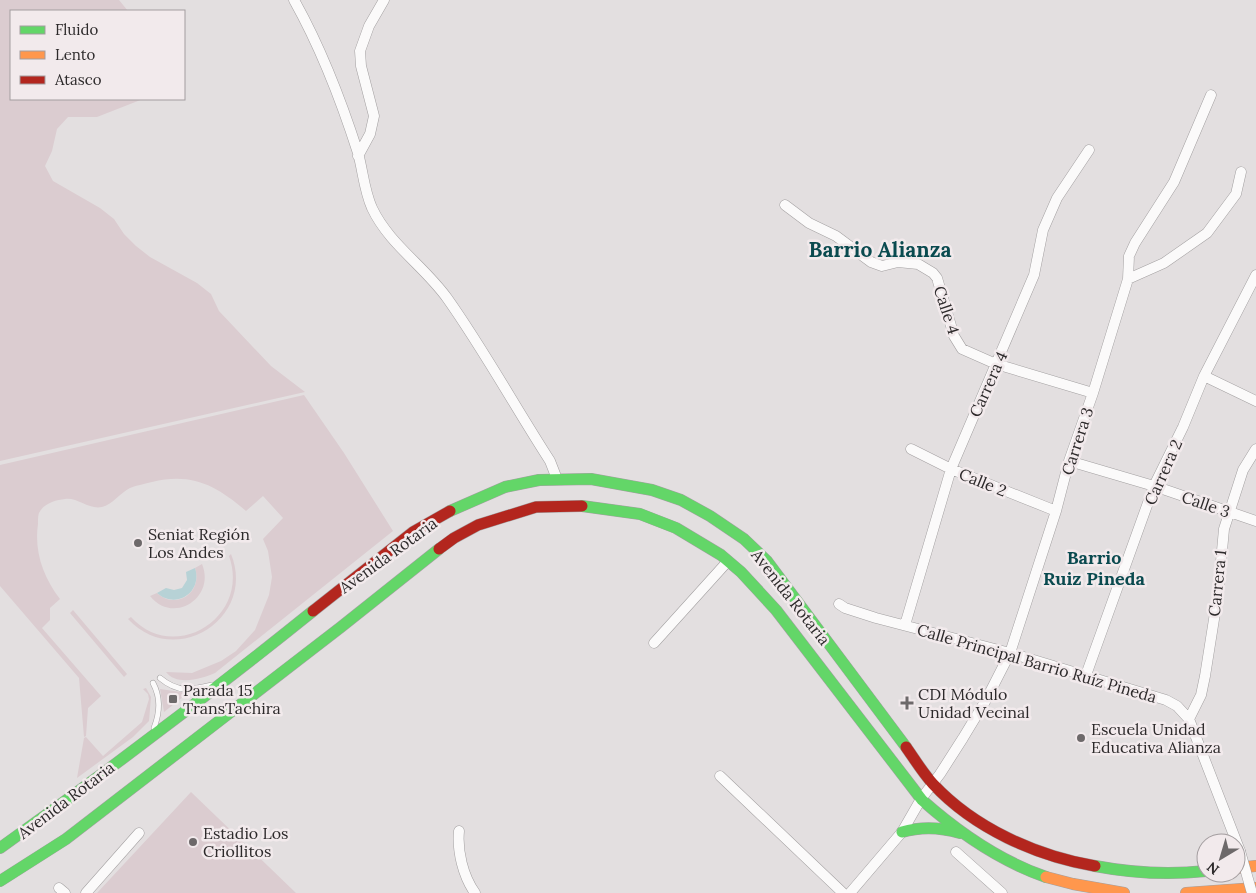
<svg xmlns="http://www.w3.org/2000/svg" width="1256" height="893" viewBox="0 0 1256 893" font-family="Lora,serif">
  <rect width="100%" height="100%" fill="#e3dfe0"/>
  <path fill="#dbccd0" d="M0 0H119L128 11H11V99H143L97 117H68L57 129 52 151 45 166 53 181 100 208 114 219 124 234 136 246 150 257 197 283 211 294 219 311 271 366 305 392 0 461Z
    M304 395 344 453 393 531 215 673C202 679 176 686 166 672L192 673 221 661 236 651 255 630 269 595 272 577 268 551 263 539 283 518 263 496 246 511C217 486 192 472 152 482 145 484 137 485 130 488 121 492 112 505 102 507 89 510 77 497 65 499 56 500 44 503 39 513 38 515 38 521 38 524 34 551 43 577 60 599L50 608V620L42 628 101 696 88 708 86 736 84 737 79 678 0 586V465Z
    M231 554C257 618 175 670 128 619L131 617C174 665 251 617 229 556Z
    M202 564C216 598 173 625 150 596L157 593C177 611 203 592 195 568Z
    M73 610 127 674 124 677 70 613Z
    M146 688 151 697 149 721 133 737 77 778 84 738 86 737 103 756 142 722 149 699 148 694 143 689Z
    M160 689 188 693 164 712Z
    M191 792 296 893H97Z"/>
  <path fill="#b7d2d6" d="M195 568C203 592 176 610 157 593L166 588 174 590 182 588 187 580 186 572Z"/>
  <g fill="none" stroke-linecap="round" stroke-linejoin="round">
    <defs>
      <path id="lane" d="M160 678C178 693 191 690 212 685
        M153 683C161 698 160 712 154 728"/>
      <path id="street" d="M294 0C321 48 341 100 358 153 363 171 364 190 372 208 389 244 424 266 447 298 484 350 515 407 550 461L557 479
        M358 156 370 134 374 116 361 66 360 51 369 26 384 0
        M785 205 809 223 836 236 871 262 882 266 898 262 918 264 933 273 937 278 954 336 962 349 996 364 1093 393
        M1128 279 1164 263 1207 233 1236 194 1241 172
        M1204 376 1256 401
        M911 449 951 469 1056 511
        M1069 461 1154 486 1256 521
        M839 604 845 608 876 618 1010 653 1166 700 1177 706 1189 719 1240 851
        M905 625 951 469 1034 275 1043 230 1057 198 1089 150
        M654 643 728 561
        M1086 675 1154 486 1183 427 1204 376 1256 275
        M1189 719 1201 695 1205 676 1218 594 1224 529 1243 470 1256 449
        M720 776 843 893
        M459 831C457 851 463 876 475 893
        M956 852 1002 893
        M59 888 65 893
        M86 893 139 833
        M850 893 902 832 921 799 940 774 963 738 986 700 1010 653 1056 511 1069 461 1093 393 1128 279 1129 256 1135 243 1174 182 1211 95"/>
      <path id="fast" d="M582 506 640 514 676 528 721 555 741 572 776 610 922 800C958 832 1000 861 1046 877
        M450 511 505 487 539 480 591 479 652 490 681 500 710 516 744 539 767 561 906 747
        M902 832C922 826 940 827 960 833
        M0 848C107 772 211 693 313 611
        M1095 866C1132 873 1168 875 1206 871
        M0 881 66 839 341 627 439 549"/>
      <path id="slow" d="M1236 868 1256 866
        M1046 877 1073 884 1124 893
        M1186 893 1256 888"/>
      <path id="jam" d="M439 549 454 538 478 525 536 507 582 506
        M313 611 413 532 450 511
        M906 747C915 760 923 773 933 784 974 828 1036 856 1095 866"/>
    </defs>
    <use href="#lane" stroke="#a3a0a1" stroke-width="6"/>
    <use href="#street" stroke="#a3a0a1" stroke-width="11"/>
    <use href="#fast" stroke="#a3a0a1" stroke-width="12"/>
    <use href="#slow" stroke="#a3a0a1" stroke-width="12"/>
    <use href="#jam" stroke="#a3a0a1" stroke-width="12"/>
    <use href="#lane" stroke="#fbfafa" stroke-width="5"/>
    <use href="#street" stroke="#fbfafa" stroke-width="10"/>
    <use href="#fast" stroke="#63d668" stroke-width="11"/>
    <use href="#slow" stroke="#ff974d" stroke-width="11"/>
    <use href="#jam" stroke="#b3261e" stroke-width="11"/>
    <defs>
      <path id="street-bridge" d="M1240 851 1252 893"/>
    </defs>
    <use href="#street-bridge" stroke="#a3a0a1" stroke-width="11" stroke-linecap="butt"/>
    <use href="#street-bridge" stroke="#fbfafa" stroke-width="10"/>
  </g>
  <g fill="#6d696a" stroke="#f2eaec" stroke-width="2">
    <circle cx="138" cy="543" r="5"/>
    <rect x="168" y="694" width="10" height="10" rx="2.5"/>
    <path d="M904.5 695.5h5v5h5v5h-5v5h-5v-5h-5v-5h5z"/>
    <circle cx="1081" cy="738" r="5"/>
    <circle cx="193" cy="842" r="5"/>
  </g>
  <g text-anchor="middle" stroke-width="5" stroke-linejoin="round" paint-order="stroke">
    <g font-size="16" fill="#2d2a2b" stroke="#f2eaec">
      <text transform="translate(947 310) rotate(72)" y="6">Calle 4</text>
      <text transform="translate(988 384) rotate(-66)" y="6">Carrera 4</text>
      <text transform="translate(1077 441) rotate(-72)" y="6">Carrera 3</text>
      <text transform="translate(1163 472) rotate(-66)" y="6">Carrera 2</text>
      <text transform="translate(983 482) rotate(22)" y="6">Calle 2</text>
      <text transform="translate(1206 504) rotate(19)" y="6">Calle 3</text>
      <text transform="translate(388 555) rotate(-36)" y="6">Avenida Rotaria</text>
      <text transform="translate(1217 583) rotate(-84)" y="6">Carrera 1</text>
      <text transform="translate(791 597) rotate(52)" y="6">Avenida Rotaria</text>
      <text transform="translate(1037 663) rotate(16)" y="6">Calle Principal Barrio Ruíz Pineda</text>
      <text transform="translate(66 800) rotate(-37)" y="6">Avenida Rotaria</text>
    </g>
    <g font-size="16" fill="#2d2a2b" stroke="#f2eaec" text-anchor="start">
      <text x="148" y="540">Seniat Región<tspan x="148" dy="18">Los Andes</tspan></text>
      <text x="183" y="696">Parada 15<tspan x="183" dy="18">TransTachira</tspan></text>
      <text x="918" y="700">CDI Módulo<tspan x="918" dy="18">Unidad Vecinal</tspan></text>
      <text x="1091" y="735">Escuela Unidad<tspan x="1091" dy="18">Educativa Alianza</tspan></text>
      <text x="203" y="839">Estadio Los<tspan x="203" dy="18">Criollitos</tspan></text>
    </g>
    <g font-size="18" font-weight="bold" fill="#0a4a4f" stroke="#f2eaec">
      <text x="1094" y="564">Barrio<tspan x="1094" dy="21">Ruiz Pineda</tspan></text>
    </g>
    <g font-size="21" font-weight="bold" fill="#0a4a4f" stroke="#f2eaec">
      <text x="880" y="257">Barrio Alianza</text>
    </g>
  </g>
  <rect x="10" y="10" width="175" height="90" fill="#f2eaec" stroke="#a39d9f"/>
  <rect x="20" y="26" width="25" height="8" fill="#63d668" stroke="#a39d9f"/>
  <text x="55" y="35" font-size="15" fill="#2d2a2b">Fluido</text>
  <rect x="20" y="51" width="25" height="8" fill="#ff974d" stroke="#a39d9f"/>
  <text x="55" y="60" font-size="15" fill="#2d2a2b">Lento</text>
  <rect x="20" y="76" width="25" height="8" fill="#b3261e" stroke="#a39d9f"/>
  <text x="55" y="85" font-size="15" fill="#2d2a2b">Atasco</text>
  <g transform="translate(1221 858) rotate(218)"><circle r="24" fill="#f2eaec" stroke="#a39d9f"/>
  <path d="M0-4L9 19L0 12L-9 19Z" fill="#6d696a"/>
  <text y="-8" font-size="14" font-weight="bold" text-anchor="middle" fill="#2d2a2b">N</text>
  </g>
</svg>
